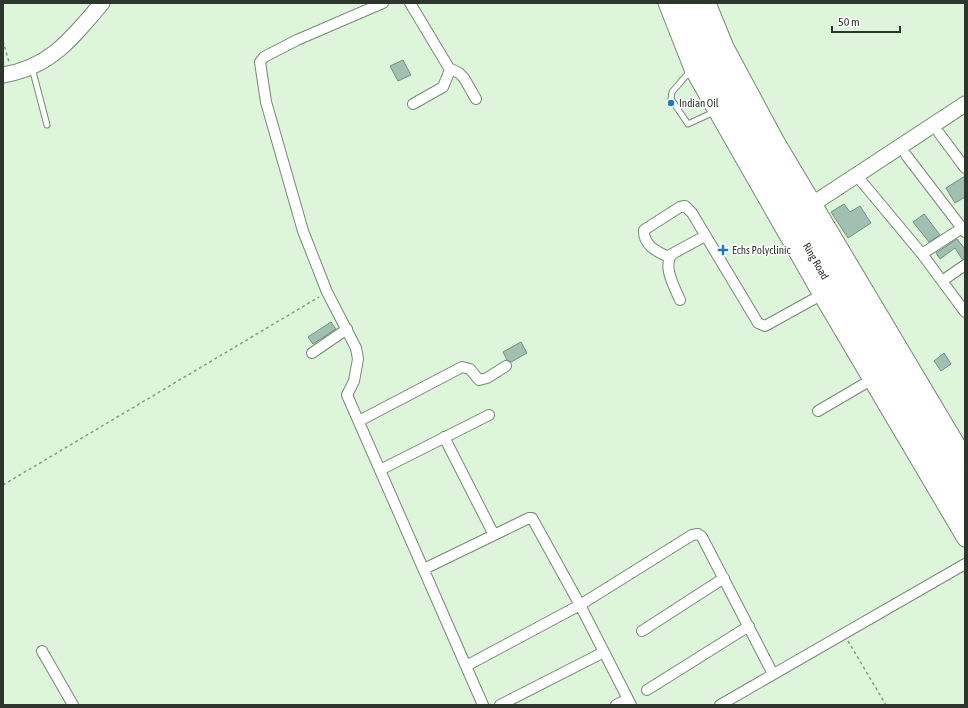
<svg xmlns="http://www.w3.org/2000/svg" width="968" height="708" viewBox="0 0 968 708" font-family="'Asap Condensed',sans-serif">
  <rect width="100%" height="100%" fill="#def5dc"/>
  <path fill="#a1c0b1" stroke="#729082" d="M403 60 411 75 398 81 390 66Z
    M965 176V197L955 203 946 188Z
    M844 204 850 212 860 206 871 223 848 238 831 212Z
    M924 214 940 235 929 242 913 222Z
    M957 239 965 249V259H962L955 248 940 259 936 253Z
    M331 322 336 329 313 344 308 337Z
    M521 342 527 353 511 362 507 360 503 352Z
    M944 353 951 364 941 371 934 361Z"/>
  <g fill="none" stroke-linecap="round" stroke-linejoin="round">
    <defs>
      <path id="lane" d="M32 68 47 125
        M691 70 672 92 671 99 688 124 714 112"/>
      <path id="street" d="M383 3 297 40 264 57 260 62 266 102 303 231 327 292 356 348 358 359 354 381 347 395 483 705
        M410 3 449 68 459 73 464 78 476 99
        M413 104 443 87 450 70
        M939 133 965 168
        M906 155 965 232
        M857 176 922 254 965 312
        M922 254 962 228
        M669 257C657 252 643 245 644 230L680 207 685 206 692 213 758 323 765 326 821 295
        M942 281 965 265
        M680 300C675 288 662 266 672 254L705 236
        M312 353 347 329
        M818 411 871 380
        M359 421 462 367 470 369 479 380 487 378 506 366
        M444 437 494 535
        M380 470 489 415
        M424 569 529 518H532L580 605 631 705
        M642 631 724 578
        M42 651 73 705
        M466 666 580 605 692 535 698 534 702 537 773 674
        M647 690 749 626
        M500 705 604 652
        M616 705 628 699
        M720 705 965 564"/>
      <path id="secondary" d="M666 3 692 69 716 111 821 295 965 539
        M708 3 726 47 776 140 965 457
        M3 75C51 67 72 38 102 3
        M805 209 965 104"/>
      <path id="highway" d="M679 3 710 72 792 221 965 513
        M695 3C720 68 756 128 790 188 847 288 906 386 965 485"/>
    </defs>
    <use href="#lane" stroke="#758a74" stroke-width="7"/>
    <use href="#street" stroke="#758a74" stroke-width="12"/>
    <use href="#secondary" stroke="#758a74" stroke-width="17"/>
    <use href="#highway" stroke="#758a74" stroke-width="21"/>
    <path stroke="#899987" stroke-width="1.5" stroke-dasharray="3 3" stroke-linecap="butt" d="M3 41 9 62
      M3 485 319 297
      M848 641 886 705"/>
    <use href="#lane" stroke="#fff" stroke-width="5"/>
    <use href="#street" stroke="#fff" stroke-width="10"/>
    <use href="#secondary" stroke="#fff" stroke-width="15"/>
    <use href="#highway" stroke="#fff" stroke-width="19"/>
  </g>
  <g fill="#1e79c6" stroke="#fff" stroke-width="1.5">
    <circle cx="671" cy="103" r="4"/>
    <path d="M721 244h4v4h4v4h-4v4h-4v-4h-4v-4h4z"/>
  </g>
  <g text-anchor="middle" stroke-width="3" stroke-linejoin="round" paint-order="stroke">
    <g font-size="11" fill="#2d362c" stroke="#fff" text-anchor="start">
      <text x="679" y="107">Indian Oil</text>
      <text x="732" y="254">Echs Polyclinic</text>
    </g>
    <g font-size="11" fill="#2d362c" stroke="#fff">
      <text transform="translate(816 261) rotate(60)" y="4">Ring Road</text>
    </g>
  </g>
  <rect width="968" height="708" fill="none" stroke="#2d362c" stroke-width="8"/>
  <path d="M832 26v6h68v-6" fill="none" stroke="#2d362c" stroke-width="2"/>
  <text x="838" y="26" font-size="12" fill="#2d362c" stroke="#ffffff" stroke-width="3" paint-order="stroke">50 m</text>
</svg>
